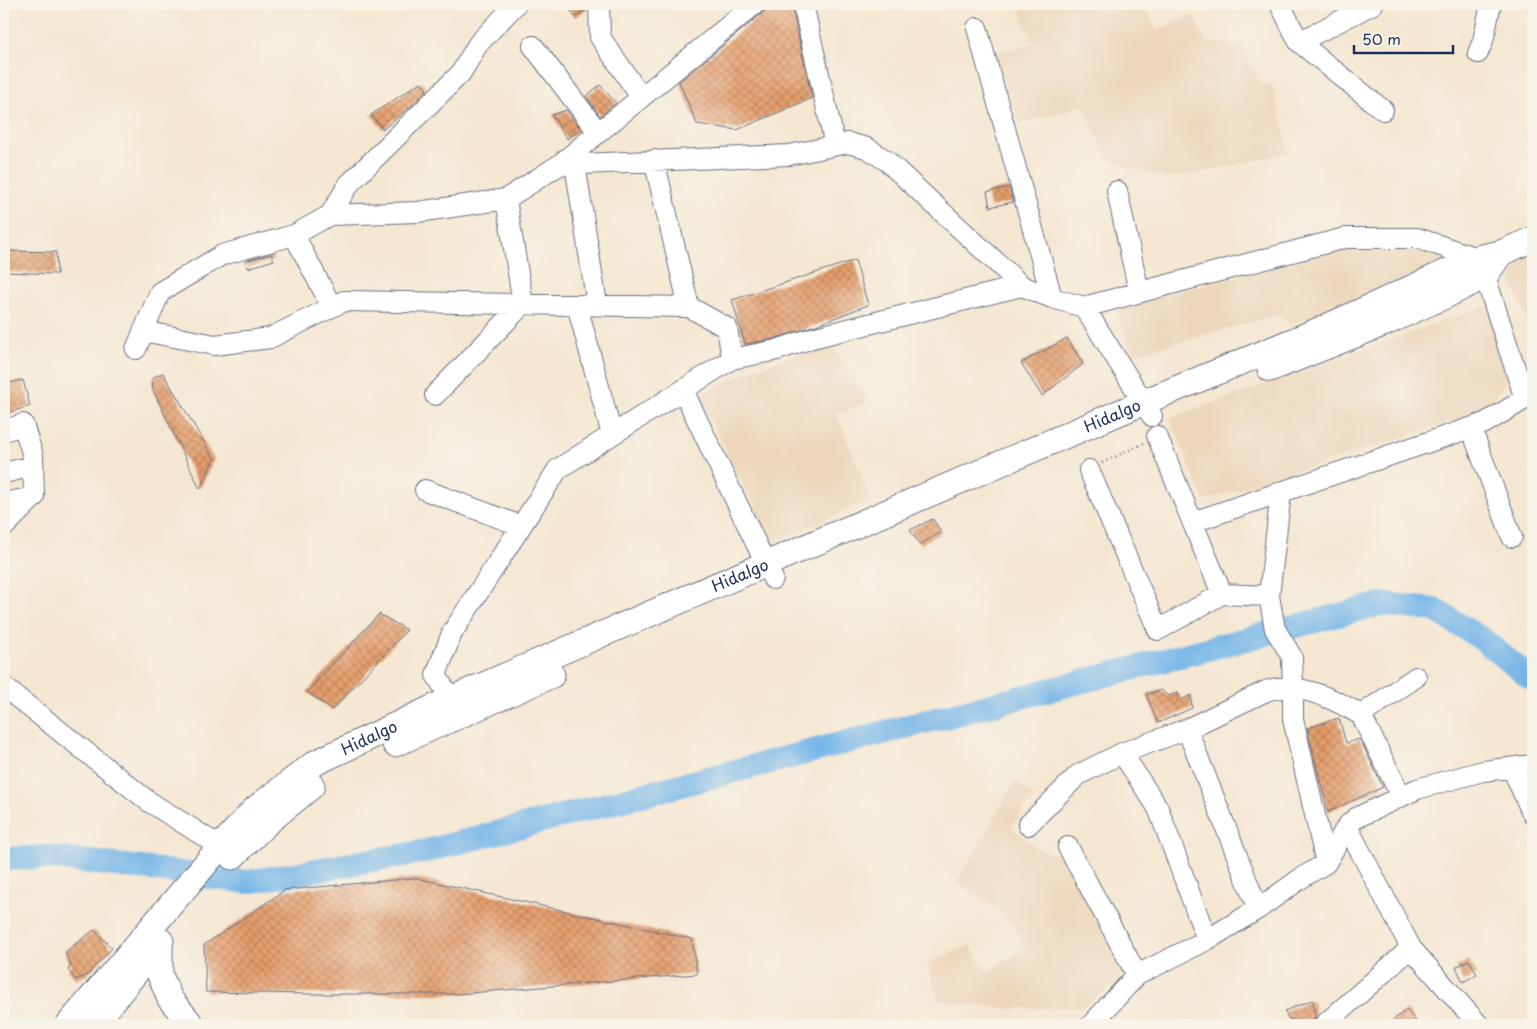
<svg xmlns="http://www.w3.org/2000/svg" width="1537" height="1029" viewBox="0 0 1537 1029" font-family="'Playpen Sans',sans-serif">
  <defs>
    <pattern id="building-cross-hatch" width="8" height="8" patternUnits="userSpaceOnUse" patternTransform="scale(1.25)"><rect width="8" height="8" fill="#e69e6b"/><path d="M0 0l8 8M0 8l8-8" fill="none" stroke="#ba815b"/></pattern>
  </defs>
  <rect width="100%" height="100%" fill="#f7f3e8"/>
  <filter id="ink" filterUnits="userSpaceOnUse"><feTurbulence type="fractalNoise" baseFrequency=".02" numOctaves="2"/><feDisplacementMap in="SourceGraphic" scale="10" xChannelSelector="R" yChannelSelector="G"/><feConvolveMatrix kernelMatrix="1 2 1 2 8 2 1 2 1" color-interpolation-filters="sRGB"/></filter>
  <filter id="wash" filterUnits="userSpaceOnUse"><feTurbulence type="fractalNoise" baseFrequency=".0096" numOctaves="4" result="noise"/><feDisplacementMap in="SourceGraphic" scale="20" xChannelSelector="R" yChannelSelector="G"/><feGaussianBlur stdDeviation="1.12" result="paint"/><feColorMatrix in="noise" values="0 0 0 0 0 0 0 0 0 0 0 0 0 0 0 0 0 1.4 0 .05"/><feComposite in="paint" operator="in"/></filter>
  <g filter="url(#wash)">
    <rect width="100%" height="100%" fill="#f5e7d1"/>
    <path fill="#edd7bb" d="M1020 4H1143L1157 30 1194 15 1205 42 1242 45 1261 85 1272 83 1289 152 1229 167 1166 179 1109 161 1083 106 1020 124 993 55 1033 43 1023 21Z
      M1404 244 1463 256 1290 326 1280 314 1133 355 1115 308 1359 245Z
      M1533 248V332L1510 278 1530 249Z
      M1491 304 1505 356 1506 381 1483 412 1204 501 1170 418Z
      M833 347 868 401 848 410 836 412 871 499 773 543 698 395 752 370 809 350Z
      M1016 780 1032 796 1011 828 1040 849 1066 858 1132 973 1082 1007 1009 1009 939 1000 927 962 970 945 987 972 1023 949 1019 933 1000 910 957 883Z"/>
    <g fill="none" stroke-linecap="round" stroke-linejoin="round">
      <path stroke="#74b5e8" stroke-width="24" d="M4 859 46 857 159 870 247 882 426 851 1381 604 1435 610 1482 639 1529 677 1533 678"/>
    </g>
    <g id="blocks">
      <path fill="url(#building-cross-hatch)" d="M566 4H587V10L575 17Z
        M773 4H791L812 98 737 130 697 124 679 82Z
        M421 82 427 90 409 108 383 129 371 115Z
        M600 85 616 103 600 116 586 96Z
        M566 110 581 129 567 139 552 115Z
        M1009 187 1013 202 990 207 987 192Z
        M4 251 56 252 57 274 4 272Z
        M271 254 274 260 248 268 245 261Z
        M855 260 868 305 816 325 774 339 745 344 732 300Z
        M1067 338 1083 364 1042 396 1021 363Z
        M163 373 214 459 200 489 153 390 152 378Z
        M23 380 30 406 4 414V384Z
        M933 519 941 532 920 545 910 530Z
        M379 614 407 630 332 710 307 692Z
        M1162 690 1168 696 1178 693 1181 700 1191 695 1192 708 1158 723 1146 694Z
        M1339 718 1346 743 1360 739 1383 787 1328 812 1307 728Z
        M416 878 692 939 697 974 457 994H309L206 992 204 945 285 890Z
        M94 930 112 948 87 975 76 980 68 970 71 965 65 952Z
        M1469 960 1477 974 1463 982 1456 967Z
        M1313 1000 1315 1017 1314 1020 1296 1021 1289 1019 1284 1011Z
        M1407 1009 1418 1025H1387Z"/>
    </g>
  </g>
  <g filter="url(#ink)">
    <use href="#blocks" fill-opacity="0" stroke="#676f86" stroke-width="1"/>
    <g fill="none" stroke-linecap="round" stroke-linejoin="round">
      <defs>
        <path id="minor" d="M599 4 600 37 641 97
          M803 4 835 145
          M1280 4 1299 42 1383 110
          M977 28 1052 298
          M1299 42 1373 4
          M533 46 598 132
          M1478 53 1483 41 1491 4
          M654 160 689 307
          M575 164 597 305
          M559 165 789 155 848 143 867 148 887 161 1022 286 1052 298 1084 307 1345 238H1417L1477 258 1485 276 1525 399
          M1117 191 1139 292
          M330 215 349 184 461 73 478 44 516 4
          M294 235 332 307
          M577 305 612 435
          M1084 307 1152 416
          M143 331 215 345 270 338 344 301 689 307 727 328 732 359
          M136 349 160 292 222 255 294 235 330 215 418 212 506 199 559 165 755 4
          M683 390 773 579
          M435 395 523 304 506 199
          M1471 428 1512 537
          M4 431 23 424 33 456 34 497 4 527
          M1157 436 1222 594
          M1089 470 1158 630 1222 594 1269 596
          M4 473 33 466
          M425 490 521 526
          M1281 492 1269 596 1275 629 1292 657 1293 689V719L1326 863
          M4 503 34 497
          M1193 522 1485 423 1525 399 1533 396
          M4 687 148 801 232 854
          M456 712 451 699 436 675 452 633 558 469 732 359 777 350 812 338 1022 286
          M1361 715 1401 796
          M1187 729 1258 909
          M1122 753 1158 808 1207 940
          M1512 768 1533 815
          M1028 825 1078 775 1122 753 1187 729 1266 691C1296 680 1336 700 1361 715L1416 677
          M1347 826 1411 948 1479 1025
          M1068 847 1137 975
          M1091 1025 1137 975 1207 940 1258 909 1300 879 1326 863 1347 826 1356 818 1417 789 1483 771 1533 765
          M1324 1025 1411 948"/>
        <g id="major">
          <path d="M1270 369 1383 324 1445 296 1485 276 1501 253"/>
          <path d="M395 744 552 675"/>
          <path d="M232 857 268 822 312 786"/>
          <path d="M160 944V975L170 999 192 1025"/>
          <path id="s1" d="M68 1025 220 847 255 809 315 763 451 699 1144 402 1324 328 1477 258 1501 253 1533 239"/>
          <path d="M94 1025 161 941"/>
        </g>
      </defs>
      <use href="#minor" stroke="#676f86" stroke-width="22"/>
      <use href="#major" stroke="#676f86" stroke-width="27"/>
      <path stroke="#676f86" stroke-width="2.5" stroke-dasharray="1 4" stroke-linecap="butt" d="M1102 463 1144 443"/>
      <use href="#minor" stroke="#fff" stroke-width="20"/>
      <use href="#major" stroke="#fff" stroke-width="25"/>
    </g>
  </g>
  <g text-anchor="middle" stroke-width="4.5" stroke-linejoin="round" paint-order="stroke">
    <g font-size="16" fill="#1b2f5e" stroke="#f7f3e8">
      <text dy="6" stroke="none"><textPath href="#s1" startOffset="1231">Hidalgo</textPath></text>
      <text dy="6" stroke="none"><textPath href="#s1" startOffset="826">Hidalgo</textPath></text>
      <text dy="6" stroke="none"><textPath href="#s1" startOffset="421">Hidalgo</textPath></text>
    </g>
  </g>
  <rect width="1537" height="1029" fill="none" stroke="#f7f3e8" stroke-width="20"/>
  <path d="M1354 45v8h99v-8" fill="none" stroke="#1b2f5e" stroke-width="2.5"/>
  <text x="1362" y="45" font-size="15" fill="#1b2f5e" stroke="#f7f3e8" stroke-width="4" paint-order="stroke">50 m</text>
</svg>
